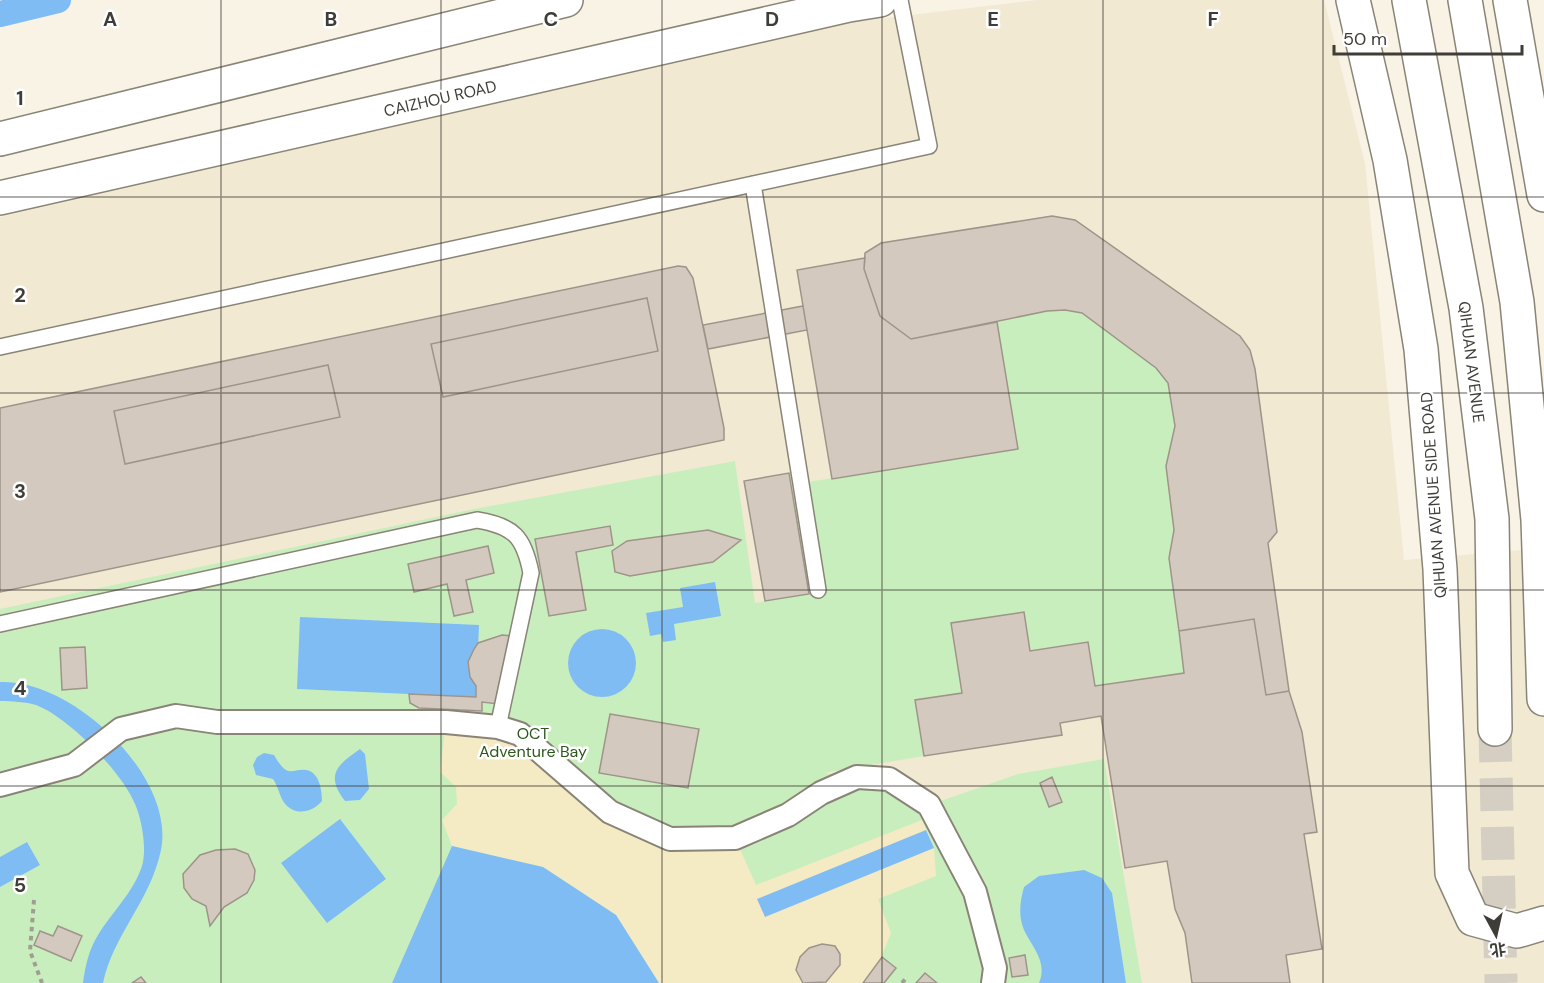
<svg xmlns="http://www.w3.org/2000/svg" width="1544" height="983" viewBox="0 0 1544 983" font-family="'DM Sans','Noto Sans SC',sans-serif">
  <rect width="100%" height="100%" fill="#f9f3e5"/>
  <path fill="#f2e9d3" d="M1037 0H1324L1365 163 1404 560 1544 548V983H0V217L843 23Z"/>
  <path fill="#c9eebe" d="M1065 310 1082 313 1156 368 1168 383 1175 426 1166 466 1174 530 1169 558 1184 673 1095 686 1088 642 1030 651 1024 612 962 693 915 700 924 756 824 773 857 777 929 805 1018 774 1104 759 1142 983H0V609L474 509 735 461 755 603 809 594 818 590 801 483 1018 449 997 322 1047 311Z"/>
  <path fill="#f4eac4" d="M446 722 498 727 610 812 670 839 735 838 756 885 922 820 934 848 936 876 878 899 891 933 880 960 863 983H659L616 915 543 867 452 846 442 820 457 804 456 787 440 772Z"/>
  <path fill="#80bcf4" d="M715 582 721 616 674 624 676 640 663 642 661 634 650 636 646 613 683 607 680 588Z
    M300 617 479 625 476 697 297 689Z
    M568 663a34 34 0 1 1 68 0a34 34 0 1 1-68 0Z
    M0 682C71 678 176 776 161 850 150 902 114 933 103 983H83C85 967 89 949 98 935 112 912 133 893 142 866 147 849 142 820 135 804 122 772 68 717 36 705 26 702 11 701 0 701Z
    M360 749 365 754 369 789 360 800 345 801C325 775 337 765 360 749Z
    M264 753 274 755C277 760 281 767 286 770 292 773 294 770 300 770 318 767 322 787 322 801 312 813 293 817 283 801 279 794 278 786 273 779L256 775 253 765 257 757Z
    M340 819 386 879 327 923 281 863Z
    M926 830 934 848 765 917 757 899Z
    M27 842 40 865 0 887V857Z
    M452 846 543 867 616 915 659 983H392Z
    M1084 870 1102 878 1112 893 1126 983H1039C1048 962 1032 947 1024 930 1018 916 1020 901 1024 887L1039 876Z"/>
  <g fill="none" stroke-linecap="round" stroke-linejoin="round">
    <path stroke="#80bcf4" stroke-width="26" d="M0 14 58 0"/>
  </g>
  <path fill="#d4c9be" stroke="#9e9489" stroke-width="1.5" fill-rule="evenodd" d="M1052 216 1075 220 1240 336 1250 350 1255 369 1277 532 1268 543 1289 691 1266 695 1254 619 1179 631 1169 558 1174 530 1166 466 1175 426 1168 383 1156 368 1082 313 1065 310 1047 311 911 339 880 316 864 269 865 253 881 243Z
    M865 258 864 269 880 316 911 339 997 322 1018 449 832 479 797 270Z
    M678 266 686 267 693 278 724 428V440L0 592V408ZM647 298 658 351 443 397 431 344ZM328 365 340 417 125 464 114 411Z
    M647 298 658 351 443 397 431 344Z
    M803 306 807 330 708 349 703 325Z
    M328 365 340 417 125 464 114 411Z
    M789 473 809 594 765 601 744 481Z
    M610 526 613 545 576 552 586 610 549 616 535 539Z
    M708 530 741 540 713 562 630 576 615 572 612 551 627 541Z
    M488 546 494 573 466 580 473 612 454 616 447 584 414 592 408 564Z
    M1024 612 1030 651 1088 642 1095 686 1184 673 1179 631 1254 619 1266 695 1289 691 1302 732 1317 832 1304 834 1322 949 1286 955 1290 983H1192L1185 933 1175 909 1167 861 1125 868 1101 716 1060 723 1062 735 924 756 915 700 962 693 951 623Z
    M502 635 512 636 499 704 482 702V711L419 708 410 703 409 694 476 697V686L470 677 468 662 474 649 478 643Z
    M85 647 87 688 62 690 60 648Z
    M610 714 699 729 688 788 599 773Z
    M1052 777 1062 802 1049 807 1040 783Z
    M235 849 248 854 255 870 254 880 247 893 224 907 210 926 206 906 192 899 184 888 183 874 200 855 216 850Z
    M58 926 82 936 71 961 34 945 40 931 53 936Z
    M822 944 835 946 840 954V965L826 982 803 983 796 970 800 957 809 948Z
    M1025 955 1028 975 1012 977 1009 958Z
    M882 957 896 968 884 983H863Z
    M925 973 937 983H916Z
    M141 977 146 983H132Z"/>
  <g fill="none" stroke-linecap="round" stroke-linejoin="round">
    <path stroke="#d4cfc2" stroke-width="33" stroke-dasharray="33 16" stroke-linecap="butt" d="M1495 729 1501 983"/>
    <defs>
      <path id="service" d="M753 184 818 590
        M0 347 929 146 900 0
        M0 624 477 520C514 526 524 537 531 573L498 727"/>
      <path id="pedestrian" d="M0 785 74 765 121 729 176 716 217 722H446L498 727 520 734 610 812 670 839 735 838 788 815 821 793 857 777 889 779 929 805 975 892 995 968 993 983"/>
      <path id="tertiary" d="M1353 0 1390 160 1421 349 1440 569 1452 873 1473 919 1517 931 1544 923
        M1510 0 1544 195"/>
      <path id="secondary" d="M1409 0 1466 308 1492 519 1495 729
        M1465 0 1517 302 1538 520 1544 699
        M0 139 566 0
        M0 198 849 5 880 0"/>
    </defs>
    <use href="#service" stroke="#898477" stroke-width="18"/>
    <use href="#pedestrian" stroke="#898477" stroke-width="26"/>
    <use href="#tertiary" stroke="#898477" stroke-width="36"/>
    <use href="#secondary" stroke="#898477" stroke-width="36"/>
    <path stroke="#a19d92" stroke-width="4" stroke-dasharray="4.5 4.5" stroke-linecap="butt" d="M34 900 30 951 42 983
      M902 983 907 977"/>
    <use href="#service" stroke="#fff" stroke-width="15"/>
    <use href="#pedestrian" stroke="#fff" stroke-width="22"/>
    <use href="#tertiary" stroke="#fff" stroke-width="33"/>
    <use href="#secondary" stroke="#fff" stroke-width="33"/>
  </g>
  <path fill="none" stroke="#3f3d37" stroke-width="1.5" stroke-opacity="0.55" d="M221 0V983M441 0V983M662 0V983M882 0V983M1103 0V983M1323 0V983M0 197H1544M0 393H1544M0 590H1544M0 786H1544"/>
  <g text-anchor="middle" stroke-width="5" stroke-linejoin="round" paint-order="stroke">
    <g font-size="16" fill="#3f3d37" stroke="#fff">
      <text transform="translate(440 98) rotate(-13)" y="6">CAIZHOU ROAD</text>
      <text transform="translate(1472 362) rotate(83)" y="6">QIHUAN AVENUE</text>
      <text transform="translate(1433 495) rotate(-94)" y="6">QIHUAN AVENUE SIDE ROAD</text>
    </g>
    <g font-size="16" fill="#2a581a" stroke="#fff">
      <text x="533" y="739">OCT<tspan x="533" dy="18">Adventure Bay</tspan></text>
    </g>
  </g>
  <g font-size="20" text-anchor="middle" font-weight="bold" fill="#3f3d37" stroke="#fff" stroke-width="5" stroke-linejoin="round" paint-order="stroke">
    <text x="110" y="26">A</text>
    <text x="331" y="26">B</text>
    <text x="551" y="26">C</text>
    <text x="772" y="26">D</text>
    <text x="993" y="26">E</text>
    <text x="1213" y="26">F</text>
    <text x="20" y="105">1</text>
    <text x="20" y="302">2</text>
    <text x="20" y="498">3</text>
    <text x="20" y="695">4</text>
    <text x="20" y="892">5</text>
  </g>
  <g transform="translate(1496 935) rotate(172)" stroke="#ffffff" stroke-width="4.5" paint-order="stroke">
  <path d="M0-4.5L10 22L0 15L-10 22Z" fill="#3f3d37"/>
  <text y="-9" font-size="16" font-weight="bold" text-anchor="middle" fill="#3f3d37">北</text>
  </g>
  <path d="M1334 45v9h188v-9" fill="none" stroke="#3f3d37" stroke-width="3"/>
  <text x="1343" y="45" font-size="18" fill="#3f3d37" stroke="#ffffff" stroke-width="4.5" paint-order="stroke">50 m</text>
</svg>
